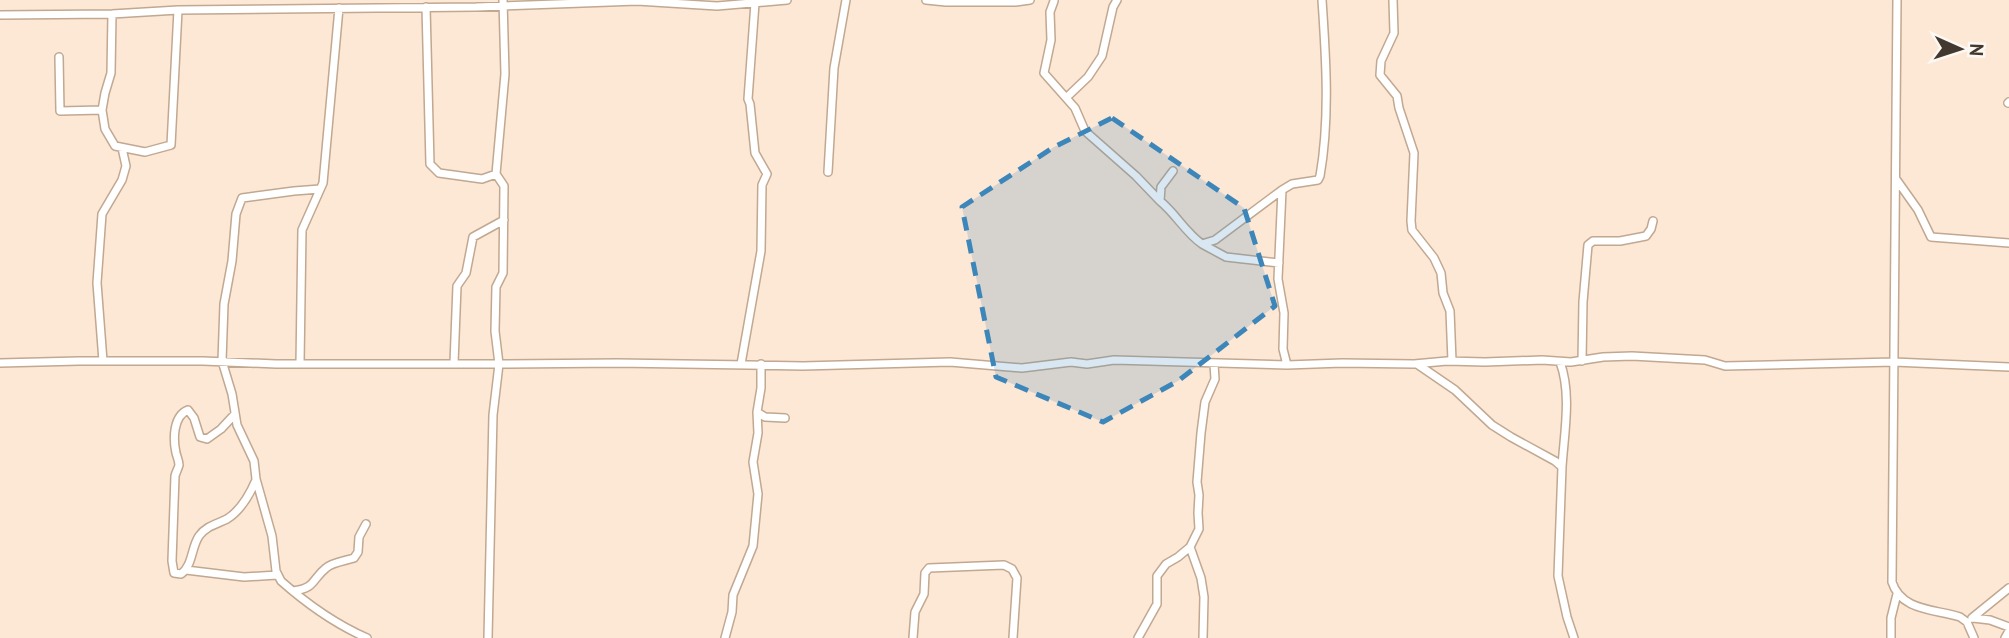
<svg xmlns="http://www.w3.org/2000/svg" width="2009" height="638" viewBox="0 0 2009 638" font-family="'PT Sans',sans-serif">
  <rect width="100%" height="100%" fill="#fde7d5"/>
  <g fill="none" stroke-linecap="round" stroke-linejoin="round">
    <defs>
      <path id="street" d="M503 0 505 74 496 174 504 186 503 273 496 287 495 331 499 364 618 363 803 366 950 362 1022 368 1071 362 1087 364 1114 360 1287 365 1342 363 1414 364 1447 361 1485 362 1542 360 1571 362 1603 357 1632 356 1705 360 1725 366 1894 362 2009 367
        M926 0 946 2H1015L1030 0
        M1393 0 1394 33 1381 61 1380 75 1397 96 1399 108 1414 153 1411 221 1412 230 1434 258 1441 273 1443 293 1450 311 1452 361
        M1897 0 1892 582C1901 611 1935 609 1960 617L1967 622 1974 638
        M1054 1 1050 12 1051 40 1044 73 1075 108 1085 131 1136 176 1160 201
        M426 7 430 164 439 173 482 179 496 174
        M112 14 111 73 105 93 102 110 105 129 115 146 145 152 171 145 178 10
        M0 15 112 14 178 10 476 7 637 1 717 6 787 0
        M59 57 60 111 102 110
        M1067 97 1088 77 1102 56 1113 7 1117 0
        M2008 103 2009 102
        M1173 171 1161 187 1160 201C1176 214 1185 232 1202 244L1215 240 1282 190
        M828 172 834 68 846 0
        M1896 179 1918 210 1931 237 2009 243
        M320 189 294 191 242 198 236 214 232 261 224 304 222 361 232 394 237 425 254 461 256 479 272 536 276 571 281 581C307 604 335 624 367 638
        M1202 244 1226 257 1279 263
        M103 361 97 283 102 214 122 180 126 166 122 148
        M1582 361 1583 302 1588 245 1593 241H1620L1646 236 1651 229 1653 221
        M1560 362C1572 394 1564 434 1562 467
        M0 363 79 361H203L276 364H499L493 415 488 638
        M454 363 457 286 466 273 473 237 504 220
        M300 364 302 230 323 183 339 8
        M741 364 761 251 762 185 767 174 755 153 750 104 748 99 755 3
        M761 364V388L757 412 765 417 785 418
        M1417 364 1455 390 1492 425 1511 437 1555 461 1562 467 1558 576 1567 617 1574 638
        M1287 365 1283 349 1284 313 1278 279 1282 190 1292 184 1318 180 1320 176C1330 119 1326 58 1322 0
        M235 414 221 429 207 439 200 437 194 418 188 410C173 416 173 439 176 453 177 457 179 461 179 465 178 469 176 472 175 476L172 561 174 573 181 574C193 565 191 548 199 536 206 526 217 524 227 519 240 511 250 494 256 480
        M1190 547 1201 578 1204 597 1203 638
        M186 570 244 577 277 575
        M293 591C316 588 311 580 326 568 333 562 345 561 354 558L358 552 359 537 366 524
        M1972 618 2009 588
        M1973 618 1990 620 2009 627
        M725 638 732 612 733 595 753 546 758 494 753 462 758 433 757 412
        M913 638 915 612 924 594 925 573 929 568 1004 565 1012 569 1017 578 1013 638
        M1138 638 1157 604V576L1166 564 1178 557 1190 547 1199 529 1198 513 1199 495 1197 482 1201 433 1205 402 1215 379 1214 364
        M1891 638V618L1897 594
        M2005 638 2009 631"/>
    </defs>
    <use href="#street" stroke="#c1a891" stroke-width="10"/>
    <use href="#street" stroke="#fff" stroke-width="7"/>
  </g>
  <path fill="#3c86ba" fill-opacity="0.2" stroke="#3c86ba" stroke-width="5" stroke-dasharray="14 9" stroke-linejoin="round" d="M1112 118 1244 208 1275 306 1178 381 1103 422 996 377 962 207 1054 147Z"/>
  <g transform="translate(1960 49) rotate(93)" stroke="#fdf8f3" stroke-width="5" paint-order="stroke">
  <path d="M0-5L12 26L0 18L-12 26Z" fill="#42382f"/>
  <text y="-10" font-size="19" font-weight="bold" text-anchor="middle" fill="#42382f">N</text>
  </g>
</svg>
